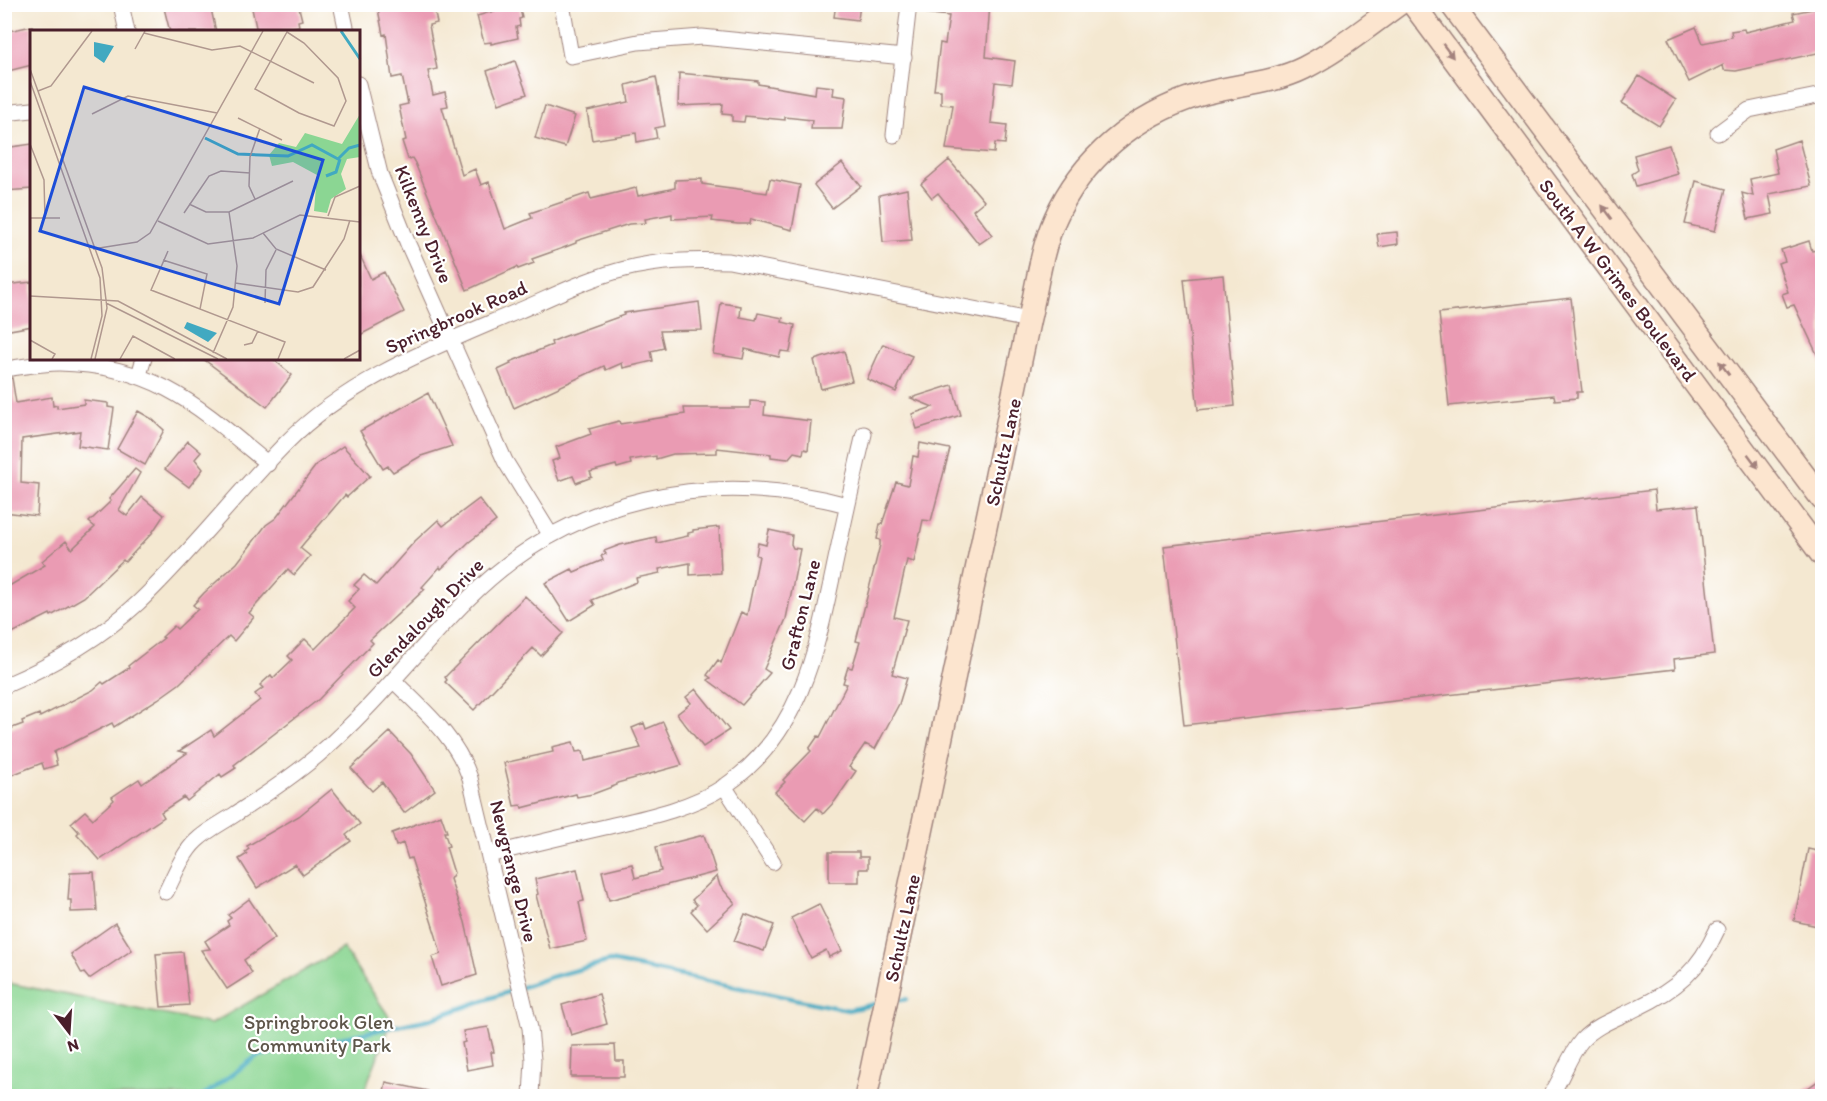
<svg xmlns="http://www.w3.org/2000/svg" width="1827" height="1101" viewBox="0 0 1827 1101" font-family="Itim,sans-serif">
  <rect width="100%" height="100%" fill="#fff"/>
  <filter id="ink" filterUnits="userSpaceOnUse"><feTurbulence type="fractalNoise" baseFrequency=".0167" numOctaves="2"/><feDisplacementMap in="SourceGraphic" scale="12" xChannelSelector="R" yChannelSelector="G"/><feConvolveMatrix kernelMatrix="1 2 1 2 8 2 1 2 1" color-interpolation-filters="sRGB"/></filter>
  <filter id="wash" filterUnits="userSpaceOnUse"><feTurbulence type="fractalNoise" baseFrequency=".008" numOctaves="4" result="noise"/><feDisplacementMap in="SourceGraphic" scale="24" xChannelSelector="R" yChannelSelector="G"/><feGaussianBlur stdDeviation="1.35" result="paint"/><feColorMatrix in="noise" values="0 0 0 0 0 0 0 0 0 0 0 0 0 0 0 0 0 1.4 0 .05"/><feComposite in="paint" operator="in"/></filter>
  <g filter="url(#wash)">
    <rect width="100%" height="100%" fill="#f4e8d1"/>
    <path fill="#8bd693" stroke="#6a7a5f" stroke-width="1.5" d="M343 948 392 1021 362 1096H5V958L8 983 211 1024Z"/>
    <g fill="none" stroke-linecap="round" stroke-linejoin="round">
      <path stroke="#41a9c1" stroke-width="4.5" d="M901 1000 906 999
        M203 1096 257 1056 430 1019 551 977 610 961 848 1010 875 1004"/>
    </g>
    <g id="blocks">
      <path fill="#ea9bb3" d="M163 4H210L216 32H170Z
        M251 4H298L302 20 298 21 299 26 276 32H257Z
        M377 4H433L437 23 429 25 437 69 428 71 433 95 445 92 448 106 442 107 462 175 475 169 481 185 489 182 505 229 532 218 530 213 589 193 591 199 636 188 638 196 675 188V180L702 179V184L767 193 770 179 800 185 792 230 751 219 750 224H738L712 221 713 217 672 219V214L645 219 646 223 629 224 576 241V243L563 248 532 259 534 263 518 269 517 267 467 290 415 163 412 158 408 159 402 141 406 140 399 106 408 104 402 76 392 78 386 34 383 35Z
        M519 4 522 18 519 19 520 26 516 27 518 38 491 44V42L484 43 477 16Z
        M836 4H860L858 20 834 17Z
        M925 4H990L986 57 1015 61 1012 84 995 82 991 123 1007 125 1005 144 995 143 994 153 946 149 953 105 941 104V90H934L940 43 945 44 949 16 924 13Z
        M1822 7V52L1736 71 1724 70 1723 65 1689 82 1668 39 1696 27 1703 43 1732 37 1731 31 1744 29 1745 32 1795 20 1793 13Z
        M32 26V65L4 72V32Z
        M515 61 527 94 499 104 487 71Z
        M679 73 758 81V84L815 94 816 85 834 87 833 95 846 97 842 129H811L812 120 785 117V120L745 116 744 122 732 121V115L722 114 723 104 678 106Z
        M1639 76 1676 100 1659 126 1622 103Z
        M656 77 665 126 655 128 657 138 637 142 636 133 592 140 587 111 629 102 626 85Z
        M545 106 575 116 565 147 535 138Z
        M1799 140 1811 186 1769 194 1773 214 1748 219 1742 193 1753 196 1750 179 1778 173 1773 149Z
        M32 144V189L4 191V148Z
        M1669 145 1678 174 1636 186 1632 174 1638 170 1634 155Z
        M949 160 984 201 973 210 992 235 979 244 938 193 932 198 921 184Z
        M842 163 861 186 832 208 814 185Z
        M1696 181 1726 189 1715 231 1685 224Z
        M907 189 912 240 883 242 879 195Z
        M1397 232 1398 244 1379 247 1377 234Z
        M1809 241 1812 251 1817 250 1822 267V365L1794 305 1787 307 1782 294 1788 292 1778 263 1785 261 1781 250Z
        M358 251 371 279 384 272 404 312 358 336Z
        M1223 275 1235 406 1198 410 1184 279Z
        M32 282V326L4 331V285Z
        M1571 298 1582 392H1577V398L1555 400 1554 395 1449 406 1439 313Z
        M699 302 702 330 660 331 664 348 651 351 653 361 623 368 622 363 606 370 604 366 514 408 498 370 511 364 510 362 552 345 551 342 563 337 624 315V313Z
        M721 303 741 306 740 317 756 320 758 313 783 318 782 322 795 325 790 352 781 351 779 357 745 349 743 359 713 354Z
        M883 344 912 356 896 392 867 379Z
        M844 351 852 381 821 389 814 360Z
        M202 358H272L292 375 267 407Z
        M12 378 16 403 52 397 53 406 57 405V408L84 404V400L108 403V407L114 408 108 450 78 446 80 431 22 439 21 483 39 485 37 516 4 512V379Z
        M952 385 961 415 917 429 912 414 933 407 911 398Z
        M428 393 452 446 421 456 393 472 388 466 383 469 360 431Z
        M750 401 765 402 764 415 811 421 808 450 804 449 803 454 794 452 788 459 771 457V454L717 448V453L673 454 656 459V456L630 460 631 464 617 468 616 465 590 472 592 477 576 483 573 476 559 481 552 461 560 458 556 447 591 434 589 429 619 421 620 424 685 414 684 408H750Z
        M138 411 152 419 164 430 145 465 117 449Z
        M188 441 201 452 195 459 203 469 189 487 165 469Z
        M920 443 950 449 931 521 923 520 914 562 907 560 894 617 907 620 892 674 907 678 899 704 875 749 865 744 849 767 856 771 835 801 823 814 817 808 805 821 775 792 785 782 783 780 811 751 809 749 818 736 820 737 847 684 843 683 848 667 852 668 860 642 856 641 880 545V540L877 539 880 524H882L896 482 908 485 913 456 918 457Z
        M343 446 370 476 347 497 345 495 304 543 300 548 310 556 294 575 288 569 249 613 254 617 234 641 229 636 179 684 158 699 114 727 112 723 54 752 57 765 44 769 42 763 4 778V731L23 724 22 721 39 714 40 717 93 690 102 682 104 684 129 668 128 666 164 638 162 637 174 626 177 629 198 609 193 605 204 593 237 563 266 525 276 518 317 464Z
        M135 469 140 473 119 510 127 516 142 497 164 515 152 533 125 562 123 560 84 597 51 616 50 614 4 637V589L45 565 42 561 66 541 72 549 95 527 89 522 111 501 109 499Z
        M1654 490 1656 509 1698 505 1714 654 1674 659 1675 669 1184 725 1164 546Z
        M479 499 496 521 469 542 441 569 440 567 422 587 425 589 370 640 373 643 319 699 234 765 236 768 222 777 220 774 187 801 184 797 161 812 164 817 100 860 77 834 79 832 71 823 85 811 93 819 114 800 112 797 139 779 142 784 187 753 179 751 211 730 214 736 260 700 255 694 263 688 260 685 271 675 273 678 292 660 288 656 305 639 315 649 355 608 348 601 359 589 354 585 364 575 376 585 415 541 438 520 443 526Z
        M719 527 721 573 690 575V563L659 569 660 573 636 578 637 582 592 600 595 605 569 621 545 583 572 569 574 572 603 560 601 556 606 554 604 551 620 545 656 537 657 543 688 536V533L693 532V530Z
        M769 530 792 535 791 544 793 548 800 549 786 619 764 669 770 673 742 705 708 680 711 678 707 675 718 660 721 663 741 612 747 615 759 556 756 555 758 543 766 545Z
        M525 596 563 633 541 656 533 648 474 710 445 682 447 680 445 677Z
        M696 689 729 730 703 747 677 714 691 703 686 697Z
        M663 722 682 765 617 783V785L593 794 577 797 576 794 522 808 521 805 514 806 504 763 553 752 552 747 573 742 576 752 583 751 585 761 641 748 632 728 644 723 646 729Z
        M390 732 411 754 435 790 404 813 382 782 372 791 351 768Z
        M332 789 360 824 346 835 351 841 303 875 295 864 257 888 239 859 247 854 245 852 249 849 247 846 299 816Z
        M441 815 447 832H444L449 846 446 847 454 873 450 879 465 922 477 975 441 986 432 957 441 954 436 936 411 858 408 859 403 843 396 846 392 833Z
        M704 835 716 872 609 900 602 871 632 864 635 878 661 871 656 847Z
        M1808 849 1822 852V927L1794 921Z
        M829 852H859V857H868V869H859V882H829Z
        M577 869 584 901 579 902 587 941 550 949 536 895 538 894 535 879Z
        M94 872 97 911 71 912V900H68L70 873Z
        M717 876 720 886 735 903 707 929 691 911 697 905 692 900Z
        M249 899 275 938 244 960 252 973 227 989 201 950 210 949 205 941 229 925 227 921 231 918 228 915Z
        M819 904 842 951 829 957 826 950 811 958 791 918Z
        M745 914 774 925 764 951 734 941Z
        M115 923 132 950 89 979 84 973 82 974 71 954Z
        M183 952 189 1005 161 1007 156 954Z
        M599 994 607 1024 571 1035 562 1005Z
        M488 1027 494 1052H491L493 1065 467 1070 462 1043 465 1042 463 1031Z
        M615 1045 616 1061H624V1077H571L572 1046Z
        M1822 1078V1096H1797Z
        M386 1082 428 1091 427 1096H383Z"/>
    </g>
  </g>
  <g filter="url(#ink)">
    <use href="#blocks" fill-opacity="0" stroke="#9f847e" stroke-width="1.5"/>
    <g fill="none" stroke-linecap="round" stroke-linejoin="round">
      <defs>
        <path id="street" d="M121 4 127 32
          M341 4 347 32
          M562 4 571 56 638 42 702 37 904 57
          M358 84 380 174 408 244 505 461 550 534
          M4 113 32 110
          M1718 133 1749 110 1822 95
          M894 135 909 4
          M4 369C22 367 41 363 59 363 156 365 198 406 268 464
          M139 375 144 358
          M394 681C424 711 456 737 470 778L530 1028 533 1060 531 1096
          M4 686C53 665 99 639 138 603 191 553 235 495 286 443 349 379 435 347 516 312 552 297 588 278 625 269 660 260 693 260 729 261L1029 320
          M724 786 773 862
          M489 855C528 845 566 836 605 827 644 818 690 809 725 786 803 733 818 644 836 559 845 517 854 476 864 434
          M166 892C174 876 183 853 196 841 207 830 224 822 237 813 265 795 293 776 318 755 374 707 418 649 469 598 571 496 710 468 847 505
          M1550 1096C1562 1080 1568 1056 1582 1040 1597 1024 1618 1018 1637 1008 1677 989 1699 970 1717 930"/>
        <path id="secondary" d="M1413 4 1822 555
          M1451 4 1822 499
          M866 1096 1029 320C1037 287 1041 250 1055 219 1081 159 1136 114 1199 95 1233 85 1272 84 1304 68 1338 51 1368 26 1399 4"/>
      </defs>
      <use href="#street" stroke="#9f847e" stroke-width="17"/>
      <use href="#secondary" stroke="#9f847e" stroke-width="25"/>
      <use href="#street" stroke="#fff" stroke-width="15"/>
      <use href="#secondary" stroke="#fce5cf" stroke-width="22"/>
    </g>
    <defs><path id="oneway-solid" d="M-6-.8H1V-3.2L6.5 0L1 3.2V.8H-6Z" transform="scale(1.5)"/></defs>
    <g fill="#a3827d">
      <use href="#oneway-solid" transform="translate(1448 51) rotate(53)"/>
      <use href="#oneway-solid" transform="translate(1607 212) rotate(-127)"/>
      <use href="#oneway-solid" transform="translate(1724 368) rotate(-127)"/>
      <use href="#oneway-solid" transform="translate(1753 461) rotate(53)"/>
    </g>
  </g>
  <g text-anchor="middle" stroke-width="4.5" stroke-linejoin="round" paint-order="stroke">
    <g font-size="20" fill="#4a1f2b" stroke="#fff">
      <text transform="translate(424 224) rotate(68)" y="7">Kilkenny Drive</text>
      <text transform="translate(1618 280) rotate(53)" y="7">South A W Grimes Boulevard</text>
      <text transform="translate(456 317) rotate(-24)" y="7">Springbrook Road</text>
      <text transform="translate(1003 452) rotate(-78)" y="7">Schultz Lane</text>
      <text transform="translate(800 615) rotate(-76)" y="7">Grafton Lane</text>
      <text transform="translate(425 618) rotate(-46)" y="7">Glendalough Drive</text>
      <text transform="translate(514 871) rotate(76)" y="7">Newgrange Drive</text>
      <text transform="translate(902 928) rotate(-78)" y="7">Schultz Lane</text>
    </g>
    <g font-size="20" fill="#5e564a" stroke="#fff">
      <text x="319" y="1029">Springbrook Glen<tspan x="319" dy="23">Community Park</tspan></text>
    </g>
  </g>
  <g transform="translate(30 30)">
    <rect width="330" height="330" fill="#f4e8d1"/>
    <path d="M330 84V127L317 129 311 144 316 159 301 169 297 183 284 181 287 145 263 132 242 136 239 125 249 113 266 117 275 103 312 114Z" fill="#8bd693"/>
    <path d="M64 12 84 16 74 33 64 26ZM157 292 187 303 178 312 154 298Z" fill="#41a9c1"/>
    <path fill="none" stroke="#41a9c1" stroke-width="3" d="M311 1 330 29M175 108 208 124 258 126 282 115 308 129 319 118 330 115M296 146 306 142 310 129"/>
    <path fill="none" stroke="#b0988f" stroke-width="1.5" d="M257 2 274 13 308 48 316 71 304 96 269 83 225 59ZM114 3 182 20 210 16 284 53M105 19 115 1M0 39 72 238 77 278 65 329M0 51 70 248 72 286 61 329M8 61 21 56 62 1M62 84 98 66 187 83M208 88 252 110M0 114 14 150 15 189M225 169 219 156 220 127 230 98M159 174 176 182H199L263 151M154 183 179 146 191 141 220 143M298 186 305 167 330 156M0 188H30M128 191 178 214 223 208 270 185 330 192M233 203 246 219 296 240M63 219 107 212 120 203 233 1M138 221 121 260 255 312 248 329M133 230 177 244 170 279M205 253 268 262 283 257 314 209 320 190M0 266 88 271 197 329M76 273 188 329M235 273 236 240 246 220M0 310 25 324 22 329M214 315 222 313 228 301M183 323 203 277 207 236 199 182M90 329 103 306 145 329M314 329 330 320"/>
    <path fill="#1d4ed8" fill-opacity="0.15" stroke="#1d4ed8" stroke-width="3" d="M54 57 293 130 249 274 10 201Z"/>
    <rect width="330" height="330" fill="none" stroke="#4a1f2b" stroke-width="3"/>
  </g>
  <rect width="1827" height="1101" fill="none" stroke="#fff" stroke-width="24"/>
  <g transform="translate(69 1032) rotate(163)" stroke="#ffffff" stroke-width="4.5" paint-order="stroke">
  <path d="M0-4.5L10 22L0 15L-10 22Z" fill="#4a1f2b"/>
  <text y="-9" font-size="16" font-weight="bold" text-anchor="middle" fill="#4a1f2b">N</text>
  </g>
</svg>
